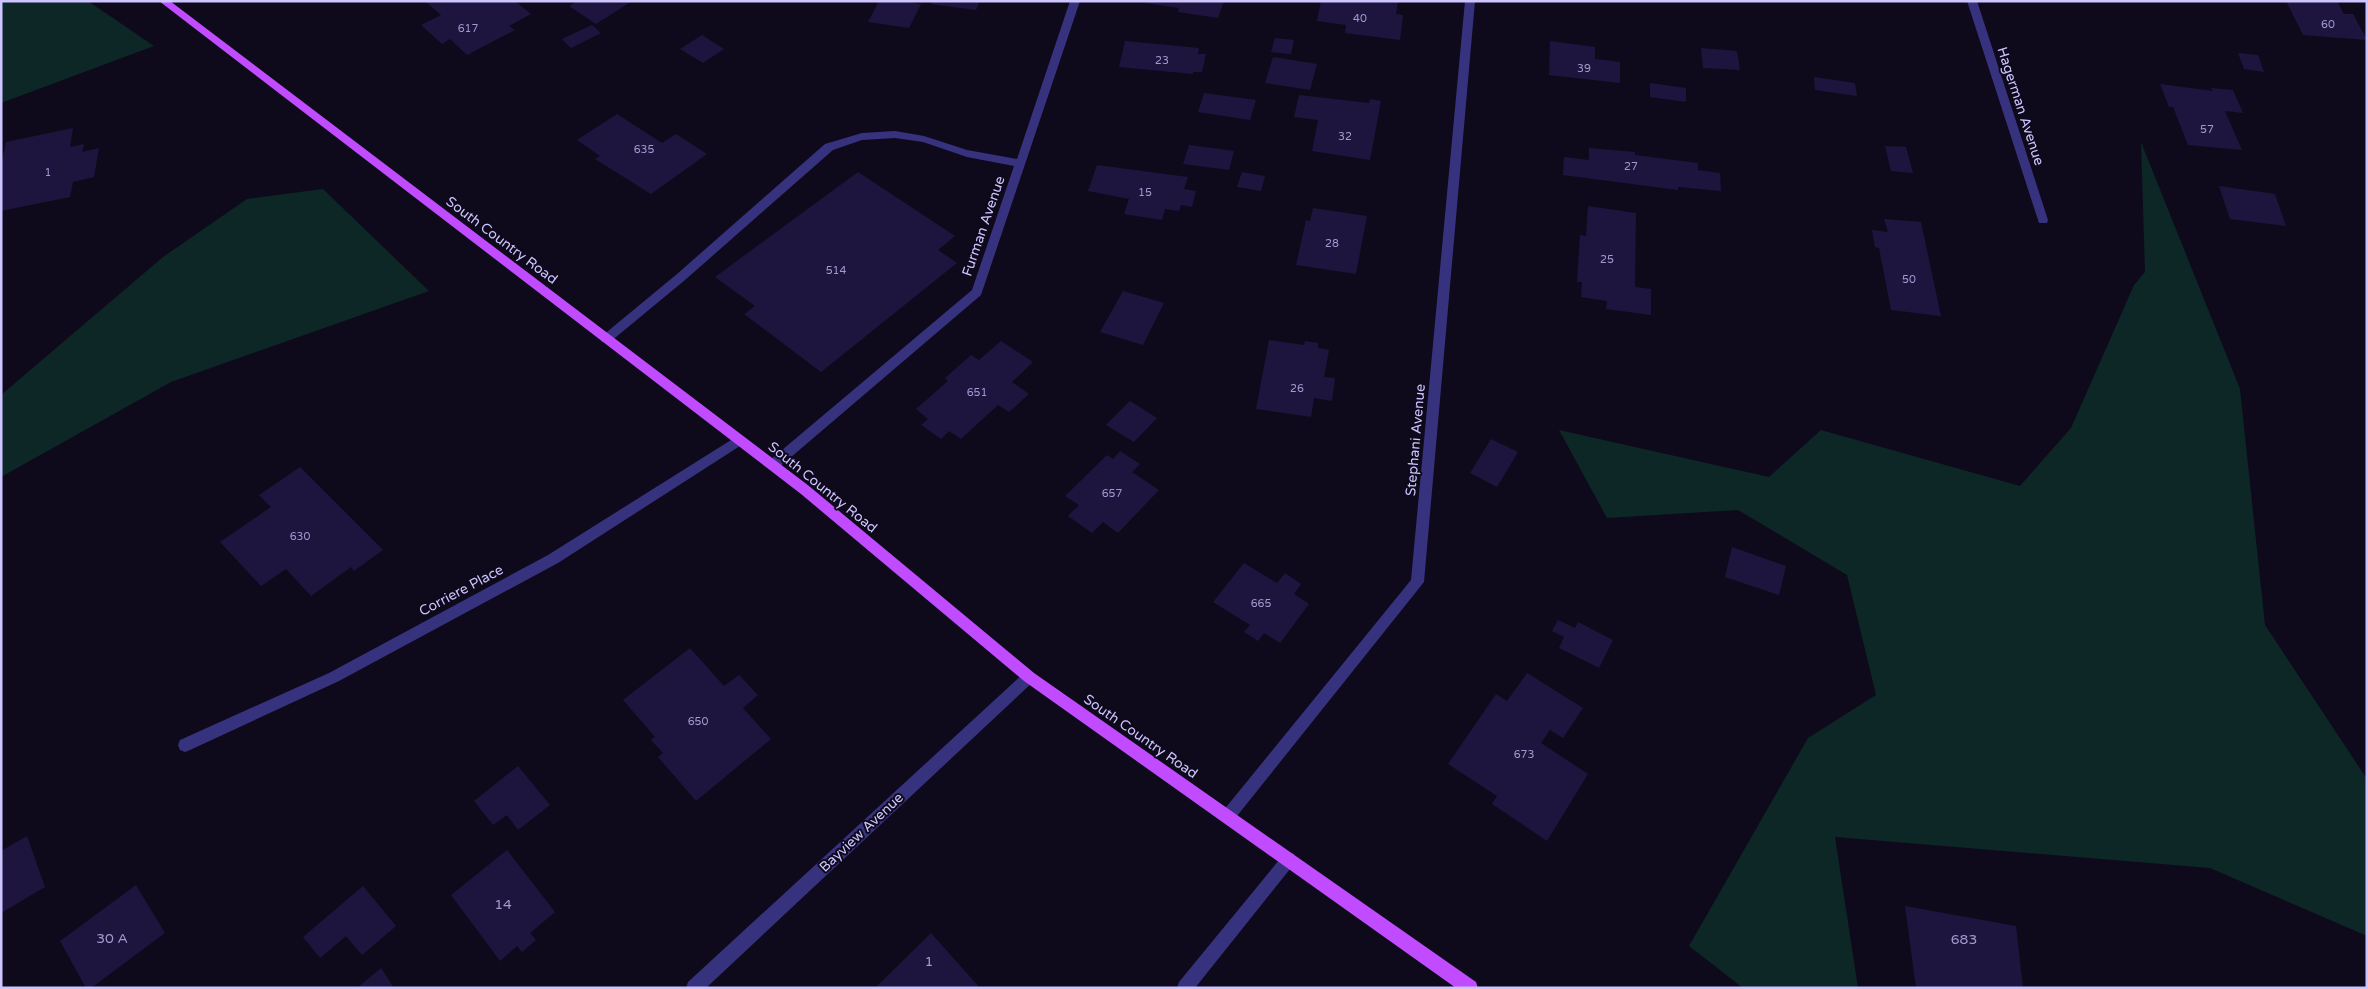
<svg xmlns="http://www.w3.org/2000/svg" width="2368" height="989" viewBox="0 0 2368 989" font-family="'Varela Round',sans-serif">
  <rect width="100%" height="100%" fill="#0e0a1c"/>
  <path fill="#0d2626" d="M1 1H88L154 46 1 103Z
    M2141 142 2240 389 2265 625 2367 779V936L2210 868 1835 837 1858 988H1743L1689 946 1808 738 1876 695 1847 575 1738 510 1607 518 1559 430 1769 477 1821 430 2020 486 2071 428 2134 285 2145 272Z
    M323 189 429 291 171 382 1 477V395L163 257 247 199Z"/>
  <path fill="#1e153e" d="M425 1H515L531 14 509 26 515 30 467 55 450 39 442 44 421 25 441 15Z
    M578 1H632L596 24 569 6Z
    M879 1H903L921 4 909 28 868 22Z
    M932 1H980L976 10 931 4Z
    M1146 1H1224L1218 18 1178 12 1179 8 1145 3Z
    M1321 1H1398L1396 14 1403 15 1400 40 1345 33 1346 25 1317 21Z
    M2286 1H2337L2344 14H2353L2367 40 2303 35Z
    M592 25 601 33 571 48 562 39Z
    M702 35 724 49 703 63 680 49Z
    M1275 38 1294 40 1291 54 1271 52Z
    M1125 41 1199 48 1198 54H1206L1202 72H1193V74L1119 67Z
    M1550 41 1595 47V59L1620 62V83L1549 75Z
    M1701 48 1737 51 1740 70 1703 68Z
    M2238 53 2258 55 2264 72 2244 69Z
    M1273 57 1317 64 1310 90 1265 83Z
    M1814 77 1855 83 1857 96 1815 90Z
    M1650 83 1686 88V102L1650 97Z
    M2160 84 2213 91 2211 88 2233 90 2243 113 2225 111 2242 150 2188 145 2173 107H2169Z
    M1204 93 1256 100 1250 120 1198 112Z
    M1299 95 1369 103 1370 99 1381 101 1370 160 1312 151 1318 120 1294 117Z
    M617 114 662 143 676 134 707 154 651 194 595 159 600 156 577 140Z
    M73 128 70 147 84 144 82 152 99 148 94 177 73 182 70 197 1 211V166L6 142Z
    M1189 145 1234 151 1229 170 1183 164Z
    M1885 146 1906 147 1913 173 1891 171Z
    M1589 148 1635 152V155L1698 163V170L1720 173 1721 191 1678 187V190L1563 175 1564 157 1589 160Z
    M1097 165 1188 177 1184 189 1196 191 1192 207 1181 205 1179 211 1165 209 1162 220 1124 214 1129 199 1088 191Z
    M858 172 955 236 938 250 957 263 821 372 744 314 755 306 715 277Z
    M1242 172 1265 176 1261 191 1237 187Z
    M2219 186 2275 194 2286 226 2230 219Z
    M1588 206 1636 213 1635 287 1651 289V315L1606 309 1607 301 1581 297 1582 282H1577L1580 235 1586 236Z
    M1313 208 1367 216 1356 274 1296 265 1306 220 1310 221Z
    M1884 219 1921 222 1941 316 1891 310 1879 248 1875 247 1872 230 1888 232Z
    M1123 291 1164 303 1143 345 1100 332Z
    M1269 340 1304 345 1305 341 1318 343V348L1329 350 1324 377 1335 378 1332 401 1314 398 1311 417 1256 409Z
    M1001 341 1033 362 1012 382 1029 394 1009 412 998 405 961 439 949 431 941 439 921 425 928 419 916 409 948 381 945 378 971 355 979 360Z
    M1130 401 1157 418 1134 442 1106 425Z
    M1491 439 1518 452 1497 487 1470 473Z
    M1120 451 1140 464 1132 472 1159 490 1118 533 1103 522 1092 533 1068 516 1079 505 1065 496 1107 455 1113 459Z
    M300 467 383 550 354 571 351 567 311 596 286 569 261 586 220 542 271 507 259 495Z
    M1732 547 1786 566 1779 595 1725 577Z
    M1244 563 1277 583 1285 573 1301 584 1294 594 1309 604 1280 643 1264 633 1258 641 1244 632 1250 625 1213 602Z
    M1558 620 1575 628 1578 622 1613 640 1599 668 1559 648 1564 637 1552 631Z
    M690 648 724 686 739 675 758 695 743 708 771 739 696 801 658 757 663 753 651 740 655 737 623 700Z
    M1527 673 1583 708 1563 738 1550 730 1541 743 1588 774 1547 841 1492 804 1497 796 1448 764 1496 694 1507 701Z
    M518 766 550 805 518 830 507 815 493 825 474 801Z
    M27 836 45 887 1 913V851Z
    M507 850 555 912 530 933 536 940 522 952 517 946 500 961 451 895Z
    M136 885 165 933 91 988H86L60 941Z
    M363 886 396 926 362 955 346 936 320 958 303 937Z
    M1905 906 2016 926 2023 988H1916Z
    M931 933 980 988H875Z
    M381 968 394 988H357Z"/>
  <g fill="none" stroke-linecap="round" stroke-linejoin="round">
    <path fill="#37327e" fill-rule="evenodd" d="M1070 1H1080L981 295 777 469H769L767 465 769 461 972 290 1014 166 967 157 923 142 895 138 862 140 833 150 685 280 610 342H602L600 339 602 336 677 274 825 144 862 133 895 131 924 136 967 150 1017 159Z
      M1465 1H1475L1424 582 1233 821 1228 823 1223 821 1221 816 1223 811 1411 580Z
      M1967 1H1977L2048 220 2047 223H2039L2038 220Z
      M739 435 743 436 745 440 743 444 558 563 339 681 190 750 185 752 180 750 178 745 180 740 329 673 548 555Z
      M1029 671 1034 673 1036 677 1034 681 706 988H686L688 982 1024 673Z
      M1289 852 1294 854 1296 859 1294 864 1195 988H1177L1179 982 1284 854Z"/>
    <path fill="#c14cff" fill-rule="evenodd" d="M159 1H170L809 486 1034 673 1476 982 1478 988H1456L1024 681 801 494Z"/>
  </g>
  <g text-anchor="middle" stroke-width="4" stroke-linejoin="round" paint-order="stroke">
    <g font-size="11" fill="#a199cf">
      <text x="1360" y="22">40</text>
      <text x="2328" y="28">60</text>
      <text x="468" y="32">617</text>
      <text x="1162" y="64">23</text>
      <text x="1584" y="72">39</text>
      <text x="2207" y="133">57</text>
      <text x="1345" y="140">32</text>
      <text x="644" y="153">635</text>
      <text x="1631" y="170">27</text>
      <text x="48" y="176">1</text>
      <text x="1145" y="196">15</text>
      <text x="1332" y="247">28</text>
      <text x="1607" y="263">25</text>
      <text x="836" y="274">514</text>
      <text x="1909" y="283">50</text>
      <text x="1297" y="392">26</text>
      <text x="977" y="396">651</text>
      <text x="1112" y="497">657</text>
      <text x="300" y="540">630</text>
      <text x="1261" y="607">665</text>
      <text x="698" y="725">650</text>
      <text x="1524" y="758">673</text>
    </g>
    <g font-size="14" fill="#cdc5ff" stroke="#0e0a1c">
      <text transform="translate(2021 106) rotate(72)" y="5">Hagerman Avenue</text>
      <text transform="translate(983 226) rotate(-71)" y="5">Furman Avenue</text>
      <text transform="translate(502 240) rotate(37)" y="5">South Country Road</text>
      <text transform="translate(1415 440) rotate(-85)" y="5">Stephani Avenue</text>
      <text transform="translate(823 487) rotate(39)" y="5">South Country Road</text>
      <text transform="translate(461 590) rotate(-28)" y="5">Corriere Place</text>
      <text transform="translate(1141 736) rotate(35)" y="5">South Country Road</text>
      <text transform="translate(861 832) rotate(-43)" y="5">Bayview Avenue</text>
    </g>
    <g font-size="14" fill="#a199cf">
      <text x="503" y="909">14</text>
      <text x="112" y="943">30 A</text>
      <text x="1964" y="944">683</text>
      <text x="929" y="966">1</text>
    </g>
  </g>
  <rect width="2368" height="989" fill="none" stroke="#cdc5ff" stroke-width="5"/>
</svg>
